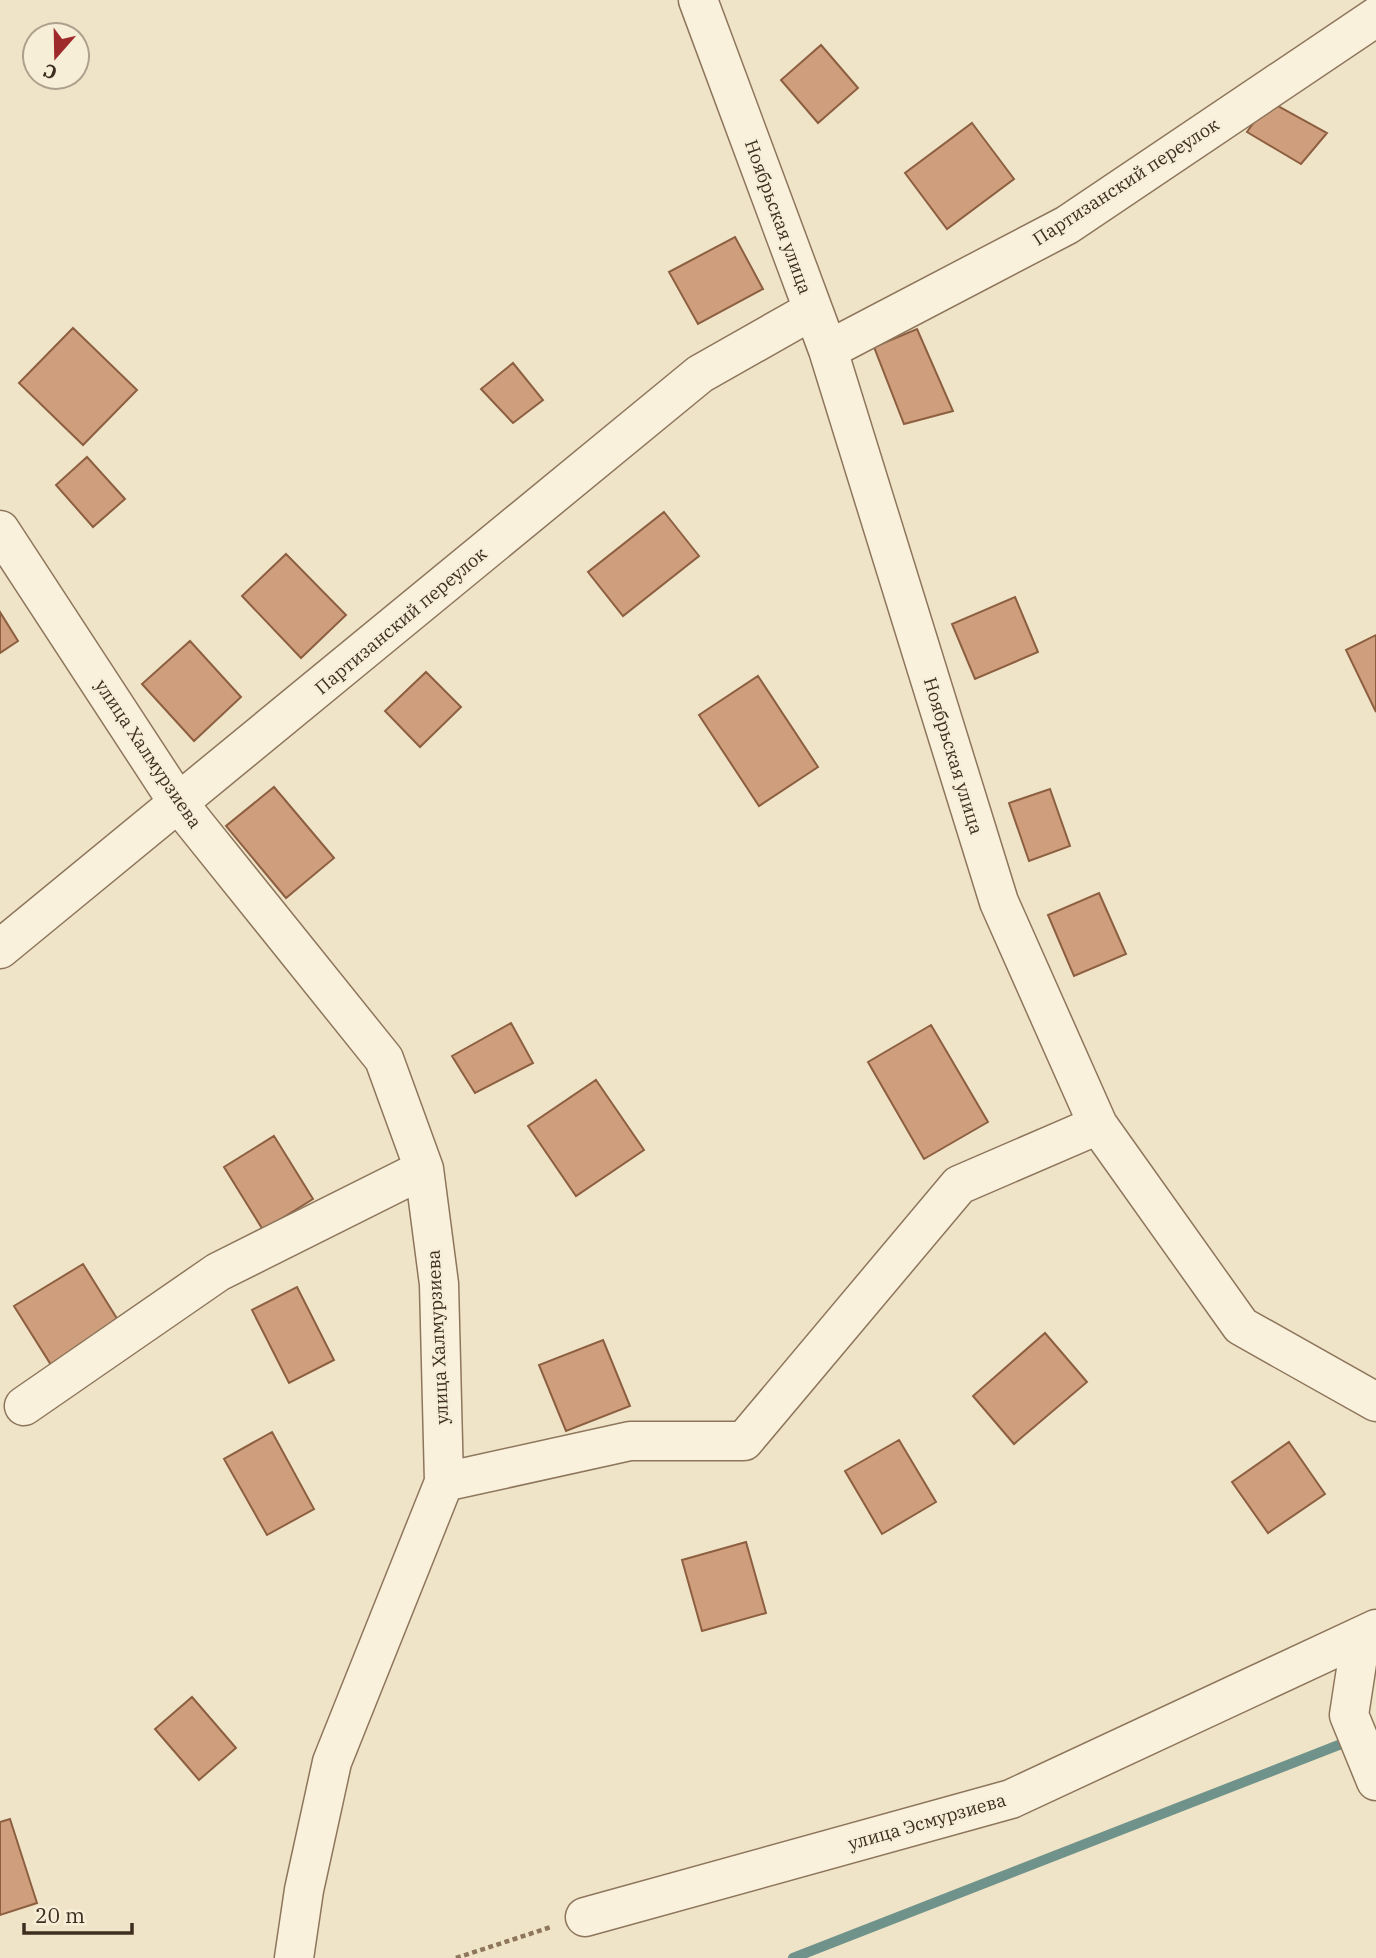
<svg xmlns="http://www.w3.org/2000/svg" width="1376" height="1958" viewBox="0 0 1376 1958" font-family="'IBM Plex Serif',serif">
  <rect width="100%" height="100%" fill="#f0e4c8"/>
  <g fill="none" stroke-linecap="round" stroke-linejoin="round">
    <path stroke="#6f938a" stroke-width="10" d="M793 1958 1354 1739"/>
  </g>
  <path fill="#cf9f7d" stroke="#8d5f41" stroke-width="2" d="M821 45 858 88 818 123 781 80Z
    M1269 101 1327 133 1301 164 1247 132Z
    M972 123 1014 179 947 229 905 173Z
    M735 237 763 289 698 324 669 272Z
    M73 328 137 390 83 445 19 383Z
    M917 329 953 411 904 424 874 347Z
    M513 363 543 400 513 423 481 389Z
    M87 457 125 499 93 527 56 485Z
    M664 512 699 556 623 616 588 572Z
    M286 554 346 615 301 658 242 596Z
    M1015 597 1038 652 975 679 952 624Z
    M0 612 18 641 0 653Z
    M1376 635V712L1346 650Z
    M190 641 241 697 194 741 142 684Z
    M426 672 461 707 420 747 385 711Z
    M758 676 818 767 759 806 699 715Z
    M274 787 334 858 286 898 226 826Z
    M1050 789 1070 846 1029 861 1009 803Z
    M1099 893 1126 954 1074 976 1048 915Z
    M511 1023 533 1063 475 1093 452 1056Z
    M931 1025 988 1122 924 1159 868 1062Z
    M596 1080 644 1150 576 1196 528 1126Z
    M274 1136 313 1199 263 1230 224 1167Z
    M83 1264 121 1325 53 1368 14 1306Z
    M297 1287 334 1360 289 1383 252 1310Z
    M1045 1333 1087 1382 1014 1444 973 1396Z
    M603 1340 630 1406 566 1431 539 1365Z
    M272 1432 314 1509 267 1535 224 1459Z
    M899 1440 936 1502 882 1534 845 1471Z
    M1289 1442 1325 1494 1268 1533 1232 1482Z
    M746 1542 766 1613 702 1631 682 1560Z
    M192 1697 236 1748 199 1780 155 1729Z
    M10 1819 37 1903 0 1915V1822Z"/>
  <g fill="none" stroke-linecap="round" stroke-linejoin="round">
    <defs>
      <path id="minor" d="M698 0 828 350 999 902 1098 1125 1241 1326 1376 1402
        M828 350 1067 225 1376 17
        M0 530 179 804 384 1059 424 1169 439 1284 444 1482 332 1762 304 1890 294 1958
        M0 949 700 374 813 310
        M24 1406 218 1272 424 1169
        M444 1482 630 1441H744L959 1185 1098 1125
        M1361 1637 1349 1715 1376 1781
        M585 1917 1011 1799 1376 1629"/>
    </defs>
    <use href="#minor" stroke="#8d765c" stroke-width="41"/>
    <path stroke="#8d765c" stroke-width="4.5" stroke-dasharray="5 3.5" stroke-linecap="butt" d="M456 1958 551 1927"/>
    <use href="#minor" stroke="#faf1dc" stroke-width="38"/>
  </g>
  <g text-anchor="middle" stroke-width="5" stroke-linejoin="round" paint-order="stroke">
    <g font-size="18" fill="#3d2e20" stroke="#f7eed8">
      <text transform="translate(1126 182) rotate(-33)" y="6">Партизанский переулок</text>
      <text transform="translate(778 217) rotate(70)" y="6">Ноябрьская улица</text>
      <text transform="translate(401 621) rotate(-40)" y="6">Партизанский переулок</text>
      <text transform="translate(148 754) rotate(56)" y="6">улица Халмурзиева</text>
      <text transform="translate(953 756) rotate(73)" y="6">Ноябрьская улица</text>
      <text transform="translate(438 1337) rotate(-93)" y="6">улица Халмурзиева</text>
      <text transform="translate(927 1822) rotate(-16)" y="6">улица Эсмурзиева</text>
    </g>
  </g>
  <g transform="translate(56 56) rotate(200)"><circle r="33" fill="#f7eed8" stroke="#ada18e" stroke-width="2"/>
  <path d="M0-5L12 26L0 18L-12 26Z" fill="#9e2a2b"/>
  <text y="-10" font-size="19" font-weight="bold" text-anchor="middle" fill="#3d2e20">С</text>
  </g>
  <path d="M24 1923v10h108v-10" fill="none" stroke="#3d2e20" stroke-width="3.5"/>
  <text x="35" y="1923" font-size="21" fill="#3d2e20" stroke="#f7eed8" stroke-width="5" paint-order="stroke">20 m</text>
</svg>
